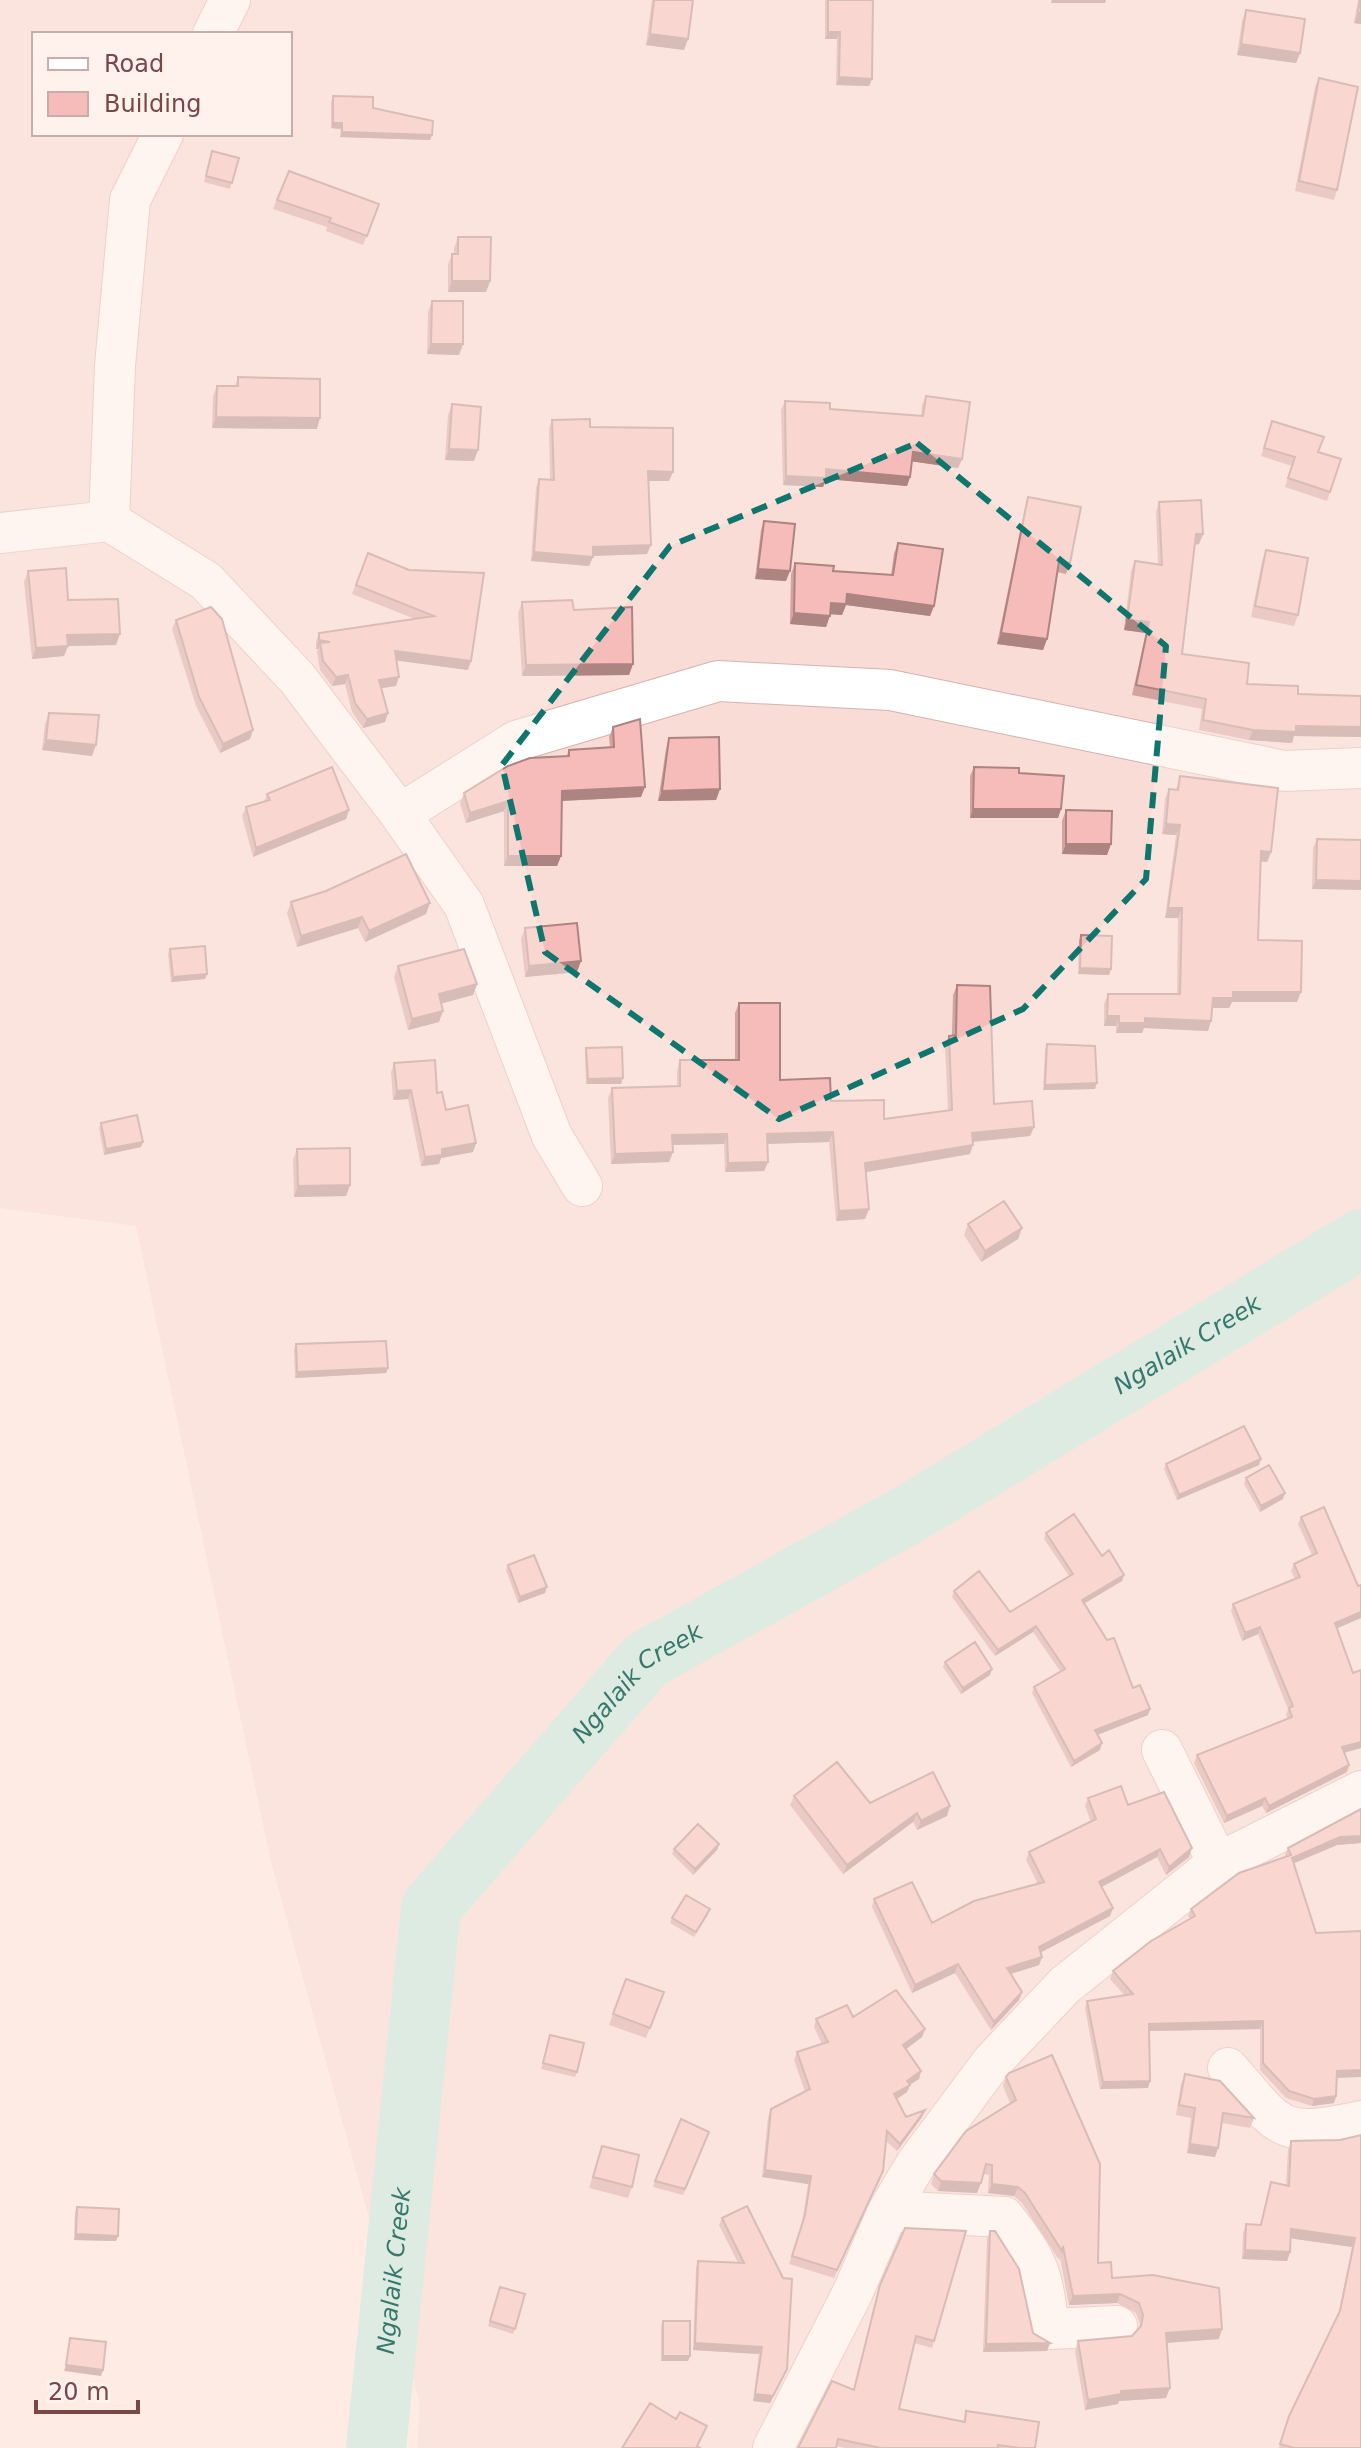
<svg xmlns="http://www.w3.org/2000/svg" width="1361" height="2448" viewBox="0 0 1361 2448" font-family="'DejaVu Sans',sans-serif">
  <rect width="100%" height="100%" fill="#feebe4"/>
  <path fill="#f8dcd5" fill-rule="evenodd" d="M0 0H1361V2448H417L420 2404 271 1862 136 1226 0 1208ZM34 34H290V134H34Z"/>
  <g fill="none" stroke-linecap="round" stroke-linejoin="round">
    <path stroke="#b6eadf" stroke-width="60" id="s1" d="M376 2448 431 1907 646 1660 911 1513 1361 1239"/>
    <defs>
      <path id="minor" d="M213 34 230 0
        M109 521 115 366 130 200 163 134
        M0 533 109 521 206 581 297 678 400 814 516 741 718 681 890 690 1284 771 1361 768
        M400 814 464 905 552 1136 582 1186
        M1162 1750 1218 1863
        M1228 2068C1281 2129 1278 2139 1361 2121
        M888 2211 1004 2217C1040 2263 1042 2272 1049 2329L1117 2326
        M773 2448 852 2294 888 2211 916 2164 992 2062 1065 1985 1218 1863 1361 1791"/>
    </defs>
    <use href="#minor" stroke="#d6b2ae" stroke-width="42"/>
    <use href="#minor" stroke="#fff" stroke-width="40"/>
  </g>
  <path fill="#d4a29f" d="M652 0H693L688 39 684 50 646 45Z
    M825 0H873L872 79 869 86 836 85 837 39H825Z
    M1358 0H1361V24L1354 23Z
    M1246 10 1300 53 1296 63 1237 55 1242 21Z
    M1319 78 1337 190 1334 200 1295 191 1315 87Z
    M333 96 373 108 432 135 430 140 340 137 341 129 331 128V102Z
    M212 151 239 158 230 189 204 182Z
    M289 171 379 204 363 245 326 231 327 227 273 209Z
    M458 237 490 281 486 292H448V265L452 254H454V248Z
    M432 301 463 344 459 355 427 354 428 312Z
    M238 377 317 429 212 428 213 396 217 386H235Z
    M926 396 962 459 958 468 912 461 910 477 907 486 826 479 823 487 783 485 781 410 785 401 830 409 921 416 922 405Z
    M452 404 474 461 445 460 448 415Z
    M552 420 590 427 669 481H649L647 554 593 556 589 566 531 561 536 488 539 479 550 480 549 429Z
    M1272 421 1318 452 1341 459 1327 501 1285 487 1292 466 1261 456Z
    M1028 497 1070 563 1066 574 1057 572 1047 639 1043 650 997 644 1025 507Z
    M1159 502 1203 534 1199 544 1195 545 1182 654 1247 684 1298 694 1361 696V737L1294 736 1292 743 1249 740 1199 730 1202 709 1132 695 1146 633 1124 630 1131 571 1135 561 1158 564 1156 512Z
    M764 521 786 581 755 579 761 530Z
    M898 543 934 606 930 616 846 605 842 615 830 614 826 627 790 624 791 574 795 563 833 571 891 575 894 553Z
    M1266 550 1298 615 1294 626 1251 617 1262 561Z
    M368 553 409 570 468 670 397 660 396 686 381 688 388 713 385 722 363 728 352 712 345 684 332 686 320 670 317 652 318 649H316V642L319 633 415 619 352 594Z
    M28 571 68 600 116 645 68 646 64 656 32 659 24 582Z
    M522 602 633 664 629 675 522 676 518 613Z
    M176 620 250 739 220 753 196 706 172 629Z
    M49 713 92 756 42 750 45 724Z
    M613 727 641 797 562 801 561 856 557 866H504V811L466 823 460 803 464 793 566 757 569 750 610 747 609 737Z
    M669 738 720 789 716 800 658 801 666 749Z
    M974 767 1019 773 1061 809 1058 818H970V776Z
    M1180 776 1271 852 1267 862 1261 861 1258 940 1297 1002H1232L1229 1008H1212L1208 1031 1144 1028 1142 1033H1116V1026H1104V1004L1108 994H1177L1178 918H1165L1176 835 1162 834 1165 799 1169 789 1176 790Z
    M267 794 349 810 346 819 253 857 242 816 246 807 264 802Z
    M1066 810 1111 844 1107 855 1062 854V821Z
    M1317 839 1361 840 1312 889 1313 848Z
    M291 902 426 914 365 942 358 928 297 947 287 913Z
    M525 928 577 972 525 977 521 939Z
    M1081 935 1111 969 1109 975 1078 974 1079 940Z
    M170 949 205 979 171 982 168 954Z
    M398 966 477 984 473 995 441 1004 439 1022 408 1030 394 977Z
    M957 985 994 1104 1034 1127 1030 1136 973 1142 970 1154 866 1172 869 1209 865 1219 836 1221 829 1142 767 1144 768 1162 764 1171 725 1172 724 1144 672 1145 673 1152 669 1162 611 1164 608 1098 612 1088 677 1086V1070L680 1060H735V1013L739 1003 780 1080 831 1101 884 1119 948 1111 945 1045 949 1036 952 1035 953 995Z
    M1047 1044 1095 1089 1043 1090 1045 1050Z
    M586 1048 621 1084H586L585 1053Z
    M394 1063 437 1093 446 1110 476 1143 473 1152 441 1158 439 1164 421 1166 408 1099 393 1100 391 1072Z
    M101 1123 141 1147 104 1155 99 1128Z
    M297 1149 350 1185 346 1196 294 1197 293 1160Z
    M968 1224 1022 1228 1018 1239 981 1262 964 1235Z
    M296 1344 388 1368 386 1373 295 1378 294 1349Z
    M1166 1464 1259 1465 1177 1500 1164 1469Z
    M1246 1478 1283 1499 1260 1512 1244 1484Z
    M1301 1517 1358 1586 1361 1618 1337 1628 1353 1673 1361 1670V1748L1344 1753 1349 1765 1347 1772 1266 1813 1262 1806 1224 1823 1194 1763 1197 1755 1288 1719 1286 1715 1288 1709 1258 1634 1242 1641 1231 1611 1233 1604 1295 1579 1291 1571 1294 1564 1312 1555 1298 1524Z
    M1046 1533 1102 1556 1124 1575 1122 1581 1085 1603 1148 1715 1097 1735 1100 1750 1071 1767 1032 1693 1034 1687 1060 1671 1033 1632 995 1656 952 1597 954 1591 1010 1612 1069 1576 1044 1539Z
    M508 1565 545 1593 518 1603 506 1570Z
    M945 1662 990 1675 961 1694 943 1667Z
    M794 1796 870 1803 947 1816 917 1830 913 1822 843 1874 790 1805Z
    M1088 1798 1128 1805 1189 1857 1166 1875 1157 1857 1102 1887 1110 1916 1041 1952 1042 1957 1039 1965 1011 1974 1022 1992 1019 2000 991 2030 955 1973 912 1993 872 1907 874 1899 932 1923 1038 1884 1026 1860 1029 1852 1091 1822 1085 1806Z
    M1361 1809V1843L1337 1845 1294 1863 1337 2078 1336 2096 1334 2103 1312 2106 1286 2098 1260 2070V2029L1149 2031 1148 2088 1100 2089 1085 2008 1087 2001 1125 1996 1110 1979 1113 1971 1190 1919 1188 1916 1191 1909 1286 1857 1285 1855 1288 1848Z
    M719 1844 717 1850 693 1875 672 1854 674 1849Z
    M708 1915 694 1937 670 1923 672 1918Z
    M626 1979 664 1992 646 2038 609 2025Z
    M853 2017 925 2029 922 2037 906 2049 921 2071 919 2079 910 2085 907 2092 897 2099 906 2117 925 2110 922 2117 897 2151 886 2141 880 2179 834 2278 789 2264 802 2223 808 2184 762 2177 768 2117 771 2109 805 2092 794 2060 797 2052 822 2044 814 2027 816 2019Z
    M550 2035 577 2072 575 2077 541 2069Z
    M1185 2074 1254 2118 1250 2128 1222 2123 1218 2148 1215 2157 1187 2153 1191 2118 1176 2115 1181 2084Z
    M1006 2077 1098 2263 1112 2278 1219 2339 1167 2343 1166 2398 1119 2401 1118 2404 1085 2410 1075 2351 1078 2341 1132 2336 1139 2329 1140 2324 1136 2313 1117 2303 1069 2305 1060 2258 1059 2260 1022 2203 1014 2196 988 2193 989 2175 983 2174 977 2193 938 2191 931 2184 934 2174 1010 2103 1003 2086Z
    M709 2132 683 2195 653 2187 655 2181Z
    M1361 2135V2448H1279L1289 2416 1338 2316 1352 2247 1290 2238V2252L1287 2261 1242 2259 1243 2233 1246 2224 1260 2225 1271 2182 1286 2185 1288 2150 1291 2141 1340 2140Z
    M602 2146 632 2187 628 2198 589 2188Z
    M747 2206 784 2376 770 2403 753 2401 759 2354 693 2350 696 2268 698 2261 738 2263 719 2225 722 2218Z
    M77 2207 118 2236 116 2241 74 2240 75 2212Z
    M905 2228 934 2341 932 2348 914 2343 899 2409 963 2422 966 2411 1035 2448H845L836 2446 853 2390 878 2292Z
    M990 2231 1033 2333 1050 2343 1047 2351 983 2352 987 2239Z
    M500 2287 525 2294 513 2334 488 2326Z
    M663 2321 690 2356 688 2361H661V2326Z"/>
  <path fill="#ac8482" d="M1052 0H1106L1105 3H1051Z
    M1358 12 1361 13V24L1354 23Z
    M828 32H840L837 39H825Z
    M650 34 688 39 684 50 646 45Z
    M1241 44 1300 53 1296 63 1237 55Z
    M839 77 872 79 869 86 836 85Z
    M333 123H342L341 129 331 128Z
    M342 132 432 135 430 140 340 137Z
    M452 281H490L486 292H448Z
    M431 344H463L459 355 427 354Z
    M216 417 320 418 317 429 212 428Z
    M449 449 478 450 474 461 445 460Z
    M913 452 962 459 958 468 909 461Z
    M826 469 910 477 907 486 826 479 823 487 783 485 786 476Z
    M648 471 673 472 669 481H645Z
    M1196 534H1203L1199 544 1192 545Z
    M651 545 647 554 590 556 593 547Z
    M534 552 593 557 589 566 531 561Z
    M758 569 790 571 786 581 755 579Z
    M847 594 934 606 930 616 846 605 842 615 827 614 831 603Z
    M794 613 830 616 826 627 790 624Z
    M1127 620 1149 622 1146 633 1124 630Z
    M1001 633 1047 639 1043 650 997 644Z
    M120 634 116 645 68 646 64 656 32 659 36 648 67 635Z
    M319 640 330 642 320 643 318 649H316Z
    M395 651 471 661 468 670 392 660Z
    M633 664 629 675 522 676 526 665Z
    M348 675 345 684 332 686 336 677Z
    M399 677 396 686 376 689 379 680Z
    M388 713 385 722 363 728 367 719Z
    M1296 726 1361 727V737L1294 736 1292 743 1249 740 1253 730Z
    M253 730 250 739 220 753 223 744Z
    M46 740 96 745 92 756 42 750Z
    M645 787 641 797 558 801 562 791Z
    M720 789 716 800 658 801 662 791Z
    M508 801 504 811 466 823 470 813Z
    M973 809H1061L1058 818H970Z
    M349 810 346 819 253 857 256 848Z
    M1166 824 1180 825 1176 835 1162 834Z
    M1066 844H1111L1107 855 1062 854Z
    M1261 851 1271 852 1267 862 1257 861Z
    M508 856H561L557 866H504Z
    M1316 880 1361 881V890L1312 889Z
    M430 903 426 914 365 942 369 931Z
    M1168 908H1182L1178 918H1165Z
    M362 917 358 928 297 947 301 936Z
    M581 961 577 972 525 977 529 966Z
    M1080 968 1111 969 1109 975 1078 974Z
    M207 974 205 979 171 982 173 977Z
    M477 984 473 995 435 1005 439 994Z
    M1233 992H1301L1297 1002H1232L1229 1008H1209L1213 998Z
    M443 1011 439 1022 408 1030 412 1019Z
    M1107 1016H1119L1116 1026H1104Z
    M1145 1018 1211 1021 1208 1031 1144 1028 1142 1033H1116L1119 1023Z
    M623 1078 621 1084H586L588 1079Z
    M1097 1083 1095 1089 1043 1090 1045 1085Z
    M411 1090 408 1099 393 1100 397 1091Z
    M1034 1127 1030 1136 968 1142 972 1133Z
    M833 1132 829 1142 763 1144 767 1134Z
    M727 1134 724 1144 668 1145 672 1135Z
    M143 1142 141 1147 104 1155 106 1149Z
    M476 1143 473 1152 441 1158 439 1164 421 1166 425 1157 442 1149Z
    M973 1145 970 1154 861 1173 865 1163Z
    M673 1152 669 1162 611 1164 615 1154Z
    M768 1162 764 1171 725 1172 728 1163Z
    M350 1185 346 1196 294 1197 298 1186Z
    M869 1209 865 1219 836 1221 839 1211Z
    M1022 1228 1018 1239 981 1262 985 1251Z
    M388 1368 386 1373 295 1378 297 1372Z
    M1261 1459 1259 1465 1177 1500 1179 1495Z
    M1285 1493 1283 1499 1260 1512 1261 1506Z
    M1124 1575 1122 1581 1080 1606 1082 1600Z
    M547 1587 545 1593 518 1603 520 1597Z
    M1361 1612V1618L1333 1630 1335 1623Z
    M1036 1626 1033 1632 995 1656 998 1650Z
    M1260 1627 1258 1634 1242 1641 1245 1633Z
    M992 1669 990 1675 961 1694 963 1688Z
    M1150 1709 1148 1715 1092 1737 1095 1730Z
    M1361 1742V1748L1339 1754 1342 1747Z
    M1102 1743 1100 1750 1071 1767 1074 1761Z
    M1349 1765 1347 1772 1266 1813 1269 1806Z
    M1265 1798 1262 1806 1224 1823 1227 1816Z
    M950 1806 947 1816 917 1830 921 1821Z
    M917 1813 913 1822 843 1874 847 1865Z
    M1361 1836V1843L1337 1845 1290 1865 1292 1858 1340 1837Z
    M719 1844 717 1850 693 1875 695 1869Z
    M1192 1848 1189 1857 1166 1875 1169 1867Z
    M1160 1849 1157 1857 1096 1890 1099 1882Z
    M1113 1908 1110 1916 1036 1955 1039 1947Z
    M1042 1957 1039 1965 1004 1976 1007 1968Z
    M958 1964 955 1973 912 1993 915 1985Z
    M1022 1992 1019 2000 991 2030 994 2022Z
    M1263 2021 1260 2029 1147 2031 1149 2024Z
    M925 2029 922 2037 901 2053 903 2045Z
    M1361 2070V2077L1335 2078 1337 2071Z
    M921 2071 919 2079 909 2085H910L907 2092 892 2102 894 2094 907 2081Z
    M1150 2081 1148 2088 1100 2089 1103 2082Z
    M1336 2096 1334 2103 1312 2106 1314 2099Z
    M925 2110 922 2117 897 2151 900 2144Z
    M1190 2144 1218 2148 1215 2157 1187 2153Z
    M765 2170 811 2176 808 2184 762 2177Z
    M941 2181 981 2183 977 2193 938 2191Z
    M992 2184 1018 2187 1014 2196 988 2193Z
    M1291 2229 1355 2238 1352 2247 1288 2238Z
    M76 2234 118 2236 116 2241 74 2240Z
    M1245 2250 1290 2252 1287 2261 1242 2259Z
    M1120 2294 1117 2303 1069 2305 1073 2296Z
    M1222 2329 1219 2339 1163 2343 1166 2333Z
    M695 2343 762 2347 759 2354 693 2350Z
    M1050 2343 1047 2351 983 2352 986 2344Z
    M663 2356H690L688 2361H661Z
    M66 2365 103 2370 101 2376 64 2371Z
    M787 2369 770 2403 753 2401 755 2394Z
    M1170 2388 1166 2398 1119 2401 1118 2404 1085 2410 1088 2400 1121 2391Z"/>
  <path fill="#f6bcb9" stroke="#ac8482" stroke-width="2" d="M654 0H693L688 39 650 34Z
    M828 0H873L872 79 839 77 840 32H828Z
    M1360 0H1361V13L1358 12Z
    M1246 10 1305 19 1300 53 1241 44Z
    M1319 78 1358 87 1337 190 1299 181Z
    M333 96 373 97V108L433 121 432 135 342 132V123H333Z
    M212 151 239 158 232 183 206 176Z
    M289 171 379 204 367 236 329 222 331 218 277 200Z
    M458 237H491L490 281H452V254H458Z
    M432 301H463V344H431Z
    M238 377 320 379V418L216 417 217 386H238Z
    M926 396 970 402 962 459 913 452 910 477 826 469V478L786 476 785 401 830 403V409L923 416Z
    M452 404 481 407 478 450 449 449Z
    M590 419V427L673 428V472L648 471 651 545 593 547V557L534 552 539 479 554 480 552 420Z
    M1272 421 1324 437 1318 452 1341 459 1330 492 1288 478 1295 457 1264 448Z
    M1028 497 1081 507 1070 563 1059 561 1047 639 1001 633Z
    M1201 500 1203 534H1196L1182 654 1249 663 1247 684 1298 686V694L1361 696V727L1296 726V732L1253 730 1203 720 1206 699 1136 685 1149 622 1127 620 1135 561 1162 565 1159 502Z
    M764 521 795 524 790 571 758 569Z
    M898 543 943 549 934 606 847 594 846 604 831 603 830 616 794 613 795 563 834 566 833 571 893 575Z
    M1266 550 1308 558 1298 615 1255 606Z
    M368 553 409 570 484 573 471 661 395 651 399 677 379 680 388 713 367 719 355 703 348 675 336 677 323 661 320 643 330 642 319 640V633L434 616 356 585Z
    M66 568 68 600 118 599 120 634 67 635 68 646 36 648 28 571Z
    M572 600 574 610 632 607 633 664 526 665 522 602Z
    M211 607 222 619 253 730 223 744 199 697 176 620Z
    M49 713 99 715 96 745 46 740Z
    M640 719 645 787 562 791 561 856H508V801L470 813 464 793 508 766 530 758 569 756V750L614 747 613 727Z
    M719 737 720 789 662 791 669 738Z
    M332 767 349 810 256 848 246 807 270 800 267 794Z
    M974 767 1019 768V773L1064 776 1061 809H973Z
    M1180 776 1278 788 1271 852 1261 851 1258 940 1302 941 1301 992H1233V998H1213L1211 1021 1145 1018V1023H1119V1016H1107L1108 994H1180L1182 908H1168L1180 825 1166 824 1169 789 1178 790Z
    M1066 810 1112 811 1111 844H1066Z
    M1317 839 1361 840V881L1316 880Z
    M406 854 430 903 369 931 362 917 301 936 291 902 326 891Z
    M577 923 581 961 529 966 525 928Z
    M1081 935 1112 936 1111 969 1080 968Z
    M205 946 207 974 173 977 170 949Z
    M464 949 477 984 439 994 443 1011 412 1019 398 966Z
    M957 985 990 986 994 1104 1032 1101 1034 1127 972 1133 973 1145 865 1163 869 1209 839 1211 833 1132 767 1134 768 1162 728 1163 727 1134 672 1135 673 1152 615 1154 612 1088 680 1086V1060H739V1003H780V1080L830 1078 831 1101 884 1100V1119L952 1110 949 1036 956 1035Z
    M1047 1044 1095 1046 1097 1083 1045 1085Z
    M622 1047 623 1078 588 1079 586 1048Z
    M435 1060 437 1093 442 1092 446 1110 468 1105 476 1143 442 1149V1155L425 1157 411 1090 397 1091 394 1063Z
    M137 1115 143 1142 106 1149 101 1123Z
    M350 1148V1185L298 1186 297 1149Z
    M1004 1201 1022 1228 985 1251 968 1224Z
    M386 1341 388 1368 297 1372 296 1344Z
    M1244 1426 1261 1459 1179 1495 1166 1464Z
    M1269 1465 1285 1493 1261 1506 1246 1478Z
    M1324 1507 1358 1586 1361 1585V1612L1335 1623 1353 1673 1361 1670V1742L1342 1747 1349 1765 1269 1806 1265 1798 1227 1816 1197 1755 1292 1717 1289 1708 1293 1706 1260 1627 1245 1633 1233 1604 1300 1577 1294 1564 1317 1553 1301 1517Z
    M1074 1514 1102 1556 1109 1550 1124 1575 1082 1600 1107 1640 1114 1638 1133 1688 1140 1685 1150 1709 1095 1730 1102 1743 1074 1761 1034 1687 1065 1669 1036 1626 998 1650 954 1591 979 1571 1010 1612 1073 1574 1046 1533Z
    M534 1555 547 1587 520 1597 508 1565Z
    M975 1642 992 1669 963 1688 945 1662Z
    M837 1762 870 1803 933 1772 950 1806 921 1821 917 1813 847 1865 794 1796Z
    M1121 1786 1128 1805 1164 1792 1192 1848 1169 1867 1160 1849 1099 1882 1113 1908 1039 1947 1042 1957 1007 1968 1022 1992 994 2022 958 1964 915 1985 874 1899 912 1882 932 1923 974 1901 1044 1882 1029 1852 1096 1819 1088 1798Z
    M1361 1809V1836L1340 1837 1292 1858 1316 1933 1361 1931V2070L1337 2071 1336 2096 1314 2099 1289 2091 1263 2063V2021L1149 2024 1150 2081 1103 2082 1087 2001 1133 1994 1113 1971 1151 1941 1195 1916 1191 1909 1239 1873 1291 1855 1288 1848Z
    M698 1824 719 1844 695 1869 674 1849Z
    M686 1895 710 1909 696 1932 672 1918Z
    M626 1979 664 1992 650 2028 613 2014Z
    M896 1990 925 2029 903 2045 921 2071 907 2081 910 2085 894 2094 906 2117 925 2110 900 2144 887 2131 883 2171 837 2270 792 2256 805 2215 811 2176 765 2170 771 2109 810 2089 797 2052 828 2042 816 2019 847 2005 853 2017Z
    M550 2035 584 2043 577 2072 543 2063Z
    M1052 2055 1100 2164 1098 2263 1111 2262 1112 2278 1153 2275 1219 2288 1222 2329 1166 2333 1170 2388 1121 2391V2394L1088 2400 1078 2341 1132 2336 1141 2326 1143 2315 1139 2303 1120 2294 1073 2296 1063 2246 1062 2251 1025 2193 1018 2187 992 2184V2165L986 2164 981 2183 941 2181 934 2174 966 2131 1016 2100 1006 2077 1009 2073Z
    M1185 2074 1220 2081 1254 2118 1223 2113 1218 2148 1190 2144 1195 2108 1179 2105Z
    M681 2119 709 2132 685 2189 655 2181Z
    M1361 2135V2448H1294L1280 2444 1289 2416 1340 2311 1355 2238 1291 2229 1290 2252 1245 2250 1246 2224 1261 2225 1271 2182 1289 2186 1291 2141 1340 2140Z
    M602 2146 639 2155 632 2187 593 2177Z
    M747 2206 783 2278 792 2279 787 2369 773 2396 755 2394 762 2347 695 2343 698 2261 744 2263 722 2218Z
    M77 2207 119 2209 118 2236 76 2234Z
    M905 2228 966 2231 934 2341 916 2336 899 2409 965 2422 966 2411 1039 2422 1035 2448H1020L998 2445V2448H881L838 2439 836 2448H798L832 2381 854 2390 880 2285Z
    M990 2231H995L1019 2269 1033 2333 1050 2343 986 2344Z
    M500 2287 525 2294 515 2329 490 2321Z
    M663 2321H690V2356H663Z
    M70 2338 106 2342 103 2370 66 2365Z
    M650 2403 676 2419 680 2412 707 2426 697 2446 700 2448H622Z"/>
  <path d="M0 0H1361V2448H0ZM917 443 1166 646 1146 879 1023 1009 779 1119 545 952 502 765 670 546Z" fill="#feebe4" fill-opacity=".55" fill-rule="evenodd"/>
  <path fill="none" stroke="#0f766e" stroke-width="6" stroke-dasharray="16 10" stroke-linejoin="round" d="M917 443 1166 646 1146 879 1023 1009 779 1119 545 952 502 765 670 546Z"/>
  <g text-anchor="middle" stroke-width="6" stroke-linejoin="round" paint-order="stroke">
    <g font-size="24" font-style="italic" fill="#36796c" stroke="#fff1ec">
      <text dy="8" stroke="none"><textPath href="#s1" startOffset="1498">Ngalaik Creek</textPath></text>
      <text dy="8" stroke="none"><textPath href="#s1" startOffset="850">Ngalaik Creek</textPath></text>
      <text dy="8" stroke="none"><textPath href="#s1" startOffset="178">Ngalaik Creek</textPath></text>
    </g>
  </g>
  <rect x="32" y="32" width="260" height="104" fill="#fff1ec" stroke="#c9adaa" stroke-width="2"/>
  <rect x="48" y="58" width="40" height="12" fill="#ffffff" stroke="#c9adaa" stroke-width="2"/>
  <text x="104" y="72" font-size="24" fill="#794747">Road</text>
  <rect x="48" y="92" width="40" height="24" fill="#f6bcb9" stroke="#c9adaa" stroke-width="2"/>
  <text x="104" y="112" font-size="24" fill="#794747">Building</text>
  <path d="M36 2400v12h102v-12" fill="none" stroke="#794747" stroke-width="4"/>
  <text x="48" y="2400" font-size="24" fill="#794747" stroke="#fff1ec" stroke-width="6" paint-order="stroke">20 m</text>
</svg>
